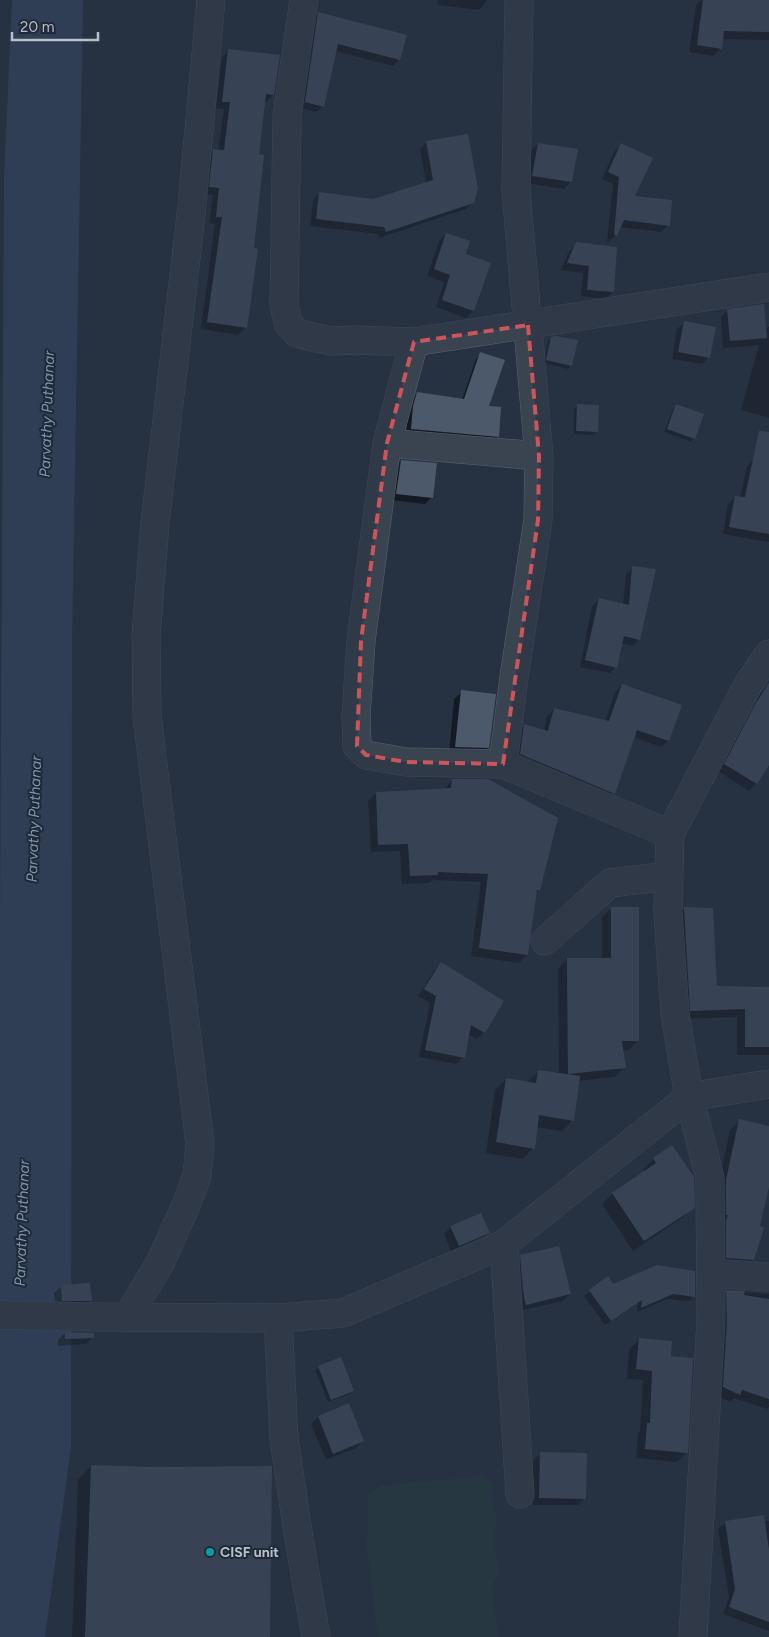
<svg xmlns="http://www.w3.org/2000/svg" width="769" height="1637" viewBox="0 0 769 1637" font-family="Figtree,sans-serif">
  <rect width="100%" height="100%" fill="#263242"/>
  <path fill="#283f43" d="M483 1476 492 1483V1502L496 1516 495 1548 499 1571 492 1588 498 1637H378L367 1548 368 1496 380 1486Z"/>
  <path fill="#3b4f6a" d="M12 0H83L72 642 71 1447 45 1637H0V928L4 179Z"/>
  <path fill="#0007" d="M438 0H486V2L479 10 437 5Z
    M702 0H769V40L722 39 721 48 713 56 689 52 696 5Z
    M318 13 399 60 393 66 335 51 323 106 316 112 299 108 312 20Z
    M229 50 273 95 266 102H264L258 155 246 327 238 335 201 329 215 224 209 223 213 195 203 194 206 158 213 151H218L224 109 216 108 222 57Z
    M427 142 473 202 466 209 379 238 378 234 310 226 313 200 319 193 374 200 426 183 420 149Z
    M538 144 571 181 564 189 526 183 531 151Z
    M621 145 633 197 668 225 661 232 619 227 616 235 608 242H607L613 184 602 179 614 152Z
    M446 234 464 255 473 311 466 318 436 307 444 282 427 276 439 241Z
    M577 244 613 292 606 299 581 296 583 273 561 270 569 251Z
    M728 310 765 330 769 326V418L741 410 759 345 723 348 721 317Z
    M685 322 709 357 702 364 672 359 677 329Z
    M552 338 571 365 568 369 544 363 548 341Z
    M481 354 488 407 498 436 493 441 406 434 408 412 412 399 417 394 462 400 476 359Z
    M578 406 597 432 593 435 574 434V409Z
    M676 406 694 438 691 442 664 432 673 409Z
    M754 459 769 462V542L723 534 728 504 735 497 740 498 747 466Z
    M401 461 432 497 425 504 390 500 394 468Z
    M633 568 639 639 633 646 621 643 616 667 610 673 580 667 592 606 599 600 623 605 626 574Z
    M622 685 668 741 661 747 633 737 614 793 607 800 514 761 517 732 524 726 544 731 547 716 554 709 605 722 615 692Z
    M767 687 769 688V763L756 783 749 791 718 771 760 694Z
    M462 692 488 748 481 755 449 754 454 699Z
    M452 780 539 890 535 894 527 955 519 963 471 956 481 882 432 880 429 883 402 884 400 851 371 852 368 801 376 793 444 790Z
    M612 908 638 1040 629 1050H622L624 1068 615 1077 578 1081 573 1120 562 1131 536 1127 533 1148 523 1159 486 1153 495 1090 506 1079 527 1082 538 1072 559 1075 558 969 567 959H602V917Z
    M684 909 716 987 769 988V1055H737V1017L682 1019 675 917Z
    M441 964 484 1032 477 1039 468 1034 463 1057 456 1064 419 1057 430 1003 418 996 434 971Z
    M740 1121 769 1127V1181L753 1260 743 1269 717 1268V1191L730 1130Z
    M654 1159 693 1207 682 1218 633 1251 602 1204 612 1194 645 1172 644 1169Z
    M451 1227 488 1233 481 1240 452 1253 444 1234Z
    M521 1256 570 1294 563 1301 519 1311 514 1264Z
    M607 1278 613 1286 694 1296 689 1301 667 1299 637 1312 638 1303 605 1325 584 1296Z
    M62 1286 90 1301 83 1308 56 1307 54 1293Z
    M727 1291 769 1294V1407L767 1409 734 1398 731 1402 715 1395 719 1299Z
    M65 1333 93 1337 86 1344 58 1346V1340Z
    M639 1340 669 1357 687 1452 677 1462 636 1458 638 1434 640 1431 643 1380 627 1379 629 1349Z
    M319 1367 353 1391 350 1394 328 1402 315 1370Z
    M348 1405 363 1441 356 1448 326 1460 311 1424 318 1417Z
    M540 1454 585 1498 578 1505H533V1461Z
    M91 1466 269 1637H72L78 1479Z
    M763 1521H769V1631L723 1614 729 1597 718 1529 726 1522Z"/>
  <path fill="#4c596b" d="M703 0H769V32L724 31 722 49 697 45Z
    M318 12 407 35 400 60 338 44 324 107 305 102Z
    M228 49 280 55 274 95 266 94 259 154 264 155 254 248 258 249 247 328 207 322 222 217H216L219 188 209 187 213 149 224 150 230 102H222Z
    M468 134 478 188 474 203 386 232 384 227 316 219 319 192 373 199 433 180 426 141Z
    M538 143 578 149 572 182 532 176Z
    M621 143 653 158 635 196 672 200 670 226 624 220 617 236 614 235 619 177 608 172Z
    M446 233 470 241 466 254 491 263 474 311 442 300 450 275 434 269Z
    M576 242 617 247 614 292 587 290 589 266 567 263Z
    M764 304 767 338 730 341 727 309Z
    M684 321 716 327 710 358 678 352Z
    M556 336 578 340 572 366 546 360 551 337Z
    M480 352 505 360 489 406 501 407 499 437 411 429 413 406 417 392 464 399Z
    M577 404 599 405 598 432 576 431Z
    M676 404 704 414 695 439 667 429Z
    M759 431 769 432V534L729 527 735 496 745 497Z
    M401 460 437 463 433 498 396 494Z
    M632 566 656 569 640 640 624 636 617 668 585 660 599 598 629 605Z
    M769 683V765L757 784 724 764 756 703Z
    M622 684 682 705 669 741 637 730 615 794 520 754 524 724 548 731 554 708 609 721Z
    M461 690 496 694 489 748 455 747Z
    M452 779H488L558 818 540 891 537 890 528 955 479 948 488 874 438 872V875L410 876 408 844 378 845 376 792 451 788Z
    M611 907H639V1041H622L626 1068 568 1074 567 958H611Z
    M684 907 713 908 717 986 769 987V1047H745V1009L690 1011Z
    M441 962 504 1001 485 1033 471 1025 465 1058 425 1050 436 996 424 989Z
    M538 1070 580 1076 574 1121 539 1115 535 1149 496 1142 506 1078 536 1083Z
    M739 1119 769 1126V1187L760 1226 764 1228 754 1260 726 1258V1221L728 1215H726V1180Z
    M672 1145 694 1177 695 1208 644 1241 612 1193 656 1163 653 1158Z
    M481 1213 490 1233 459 1246 450 1226Z
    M559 1246 571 1294 526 1305 523 1291 520 1255Z
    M657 1265 695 1271V1297L673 1294 641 1308 642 1300 611 1321 589 1290 608 1276 613 1284Z
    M90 1283 92 1301H62L61 1285Z
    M726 1290 745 1291 744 1295 769 1299V1399L742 1390 740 1395 723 1387 727 1321Z
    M65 1332 94 1333V1338L65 1339Z
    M639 1338 672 1341 671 1356 693 1358 688 1453 645 1449 647 1423H650L652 1371 636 1369Z
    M341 1357 354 1391 331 1400 318 1366Z
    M349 1403 364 1441 333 1454 318 1416Z
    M540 1452 587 1453 586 1499 539 1498Z
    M91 1465 151 1467 272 1466 270 1637H85Z
    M764 1515 769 1550V1622L729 1607 735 1589 725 1521Z"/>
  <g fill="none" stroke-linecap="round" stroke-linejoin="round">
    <defs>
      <path id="minor" d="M304 0 287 116 284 304 288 323 297 333 308 336 331 341 354 340 414 342 769 287
        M414 342 387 443 361 641 356 717 357 746 366 755 406 762 503 764 670 834
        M387 443 539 456
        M503 764 514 677 538 520 539 456 516 190 519 0
        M545 941 610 883 669 876
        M504 1244 520 1494
        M711 1273 769 1277
        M0 1315 94 1317 278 1318 343 1313 504 1244 689 1097 769 1084
        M127 1318 160 1263 186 1205 197 1176 200 1144 147 716 146 636 155 523 191 215 211 0
        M278 1318 284 1439 299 1539 316 1637
        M693 1637 711 1320 710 1178 689 1097 675 1014 668 912 670 834 748 685 769 654"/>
    </defs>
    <use href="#minor" stroke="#58626f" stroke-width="29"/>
    <use href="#minor" stroke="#3a4451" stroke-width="28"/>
  </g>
  <path d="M0 0H769V1637H0ZM528 325 539 456 538 520 503 764 406 762 366 755 357 746 361 641 387 443 414 342Z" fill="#263242" fill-opacity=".55" fill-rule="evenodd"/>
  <path fill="none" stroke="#cd5559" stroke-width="4" stroke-dasharray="10 6" stroke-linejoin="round" d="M528 325 539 456 538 520 503 764 406 762 366 755 357 746 361 641 387 443 414 342Z"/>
  <circle fill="#0f9aa8" stroke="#1f2937" stroke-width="2" cx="210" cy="1552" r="5"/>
  <g text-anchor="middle" stroke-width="4" stroke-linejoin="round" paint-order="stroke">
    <g font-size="14" font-weight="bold" fill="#b7bfcb" stroke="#1f2937" text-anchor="start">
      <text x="220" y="1557">CISF unit</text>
    </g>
    <g font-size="15" font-style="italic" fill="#7e95b2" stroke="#1f2937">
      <text transform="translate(47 414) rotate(-88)" y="5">Parvathy Puthanar</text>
      <text transform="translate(34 819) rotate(-88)" y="5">Parvathy Puthanar</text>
      <text transform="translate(22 1223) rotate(-88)" y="5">Parvathy Puthanar</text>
    </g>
  </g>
  <path d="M12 32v8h86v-8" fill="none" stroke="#b7bfcb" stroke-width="2.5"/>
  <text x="20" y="32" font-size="15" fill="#b7bfcb" stroke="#1f2937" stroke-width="4" paint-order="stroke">20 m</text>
</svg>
